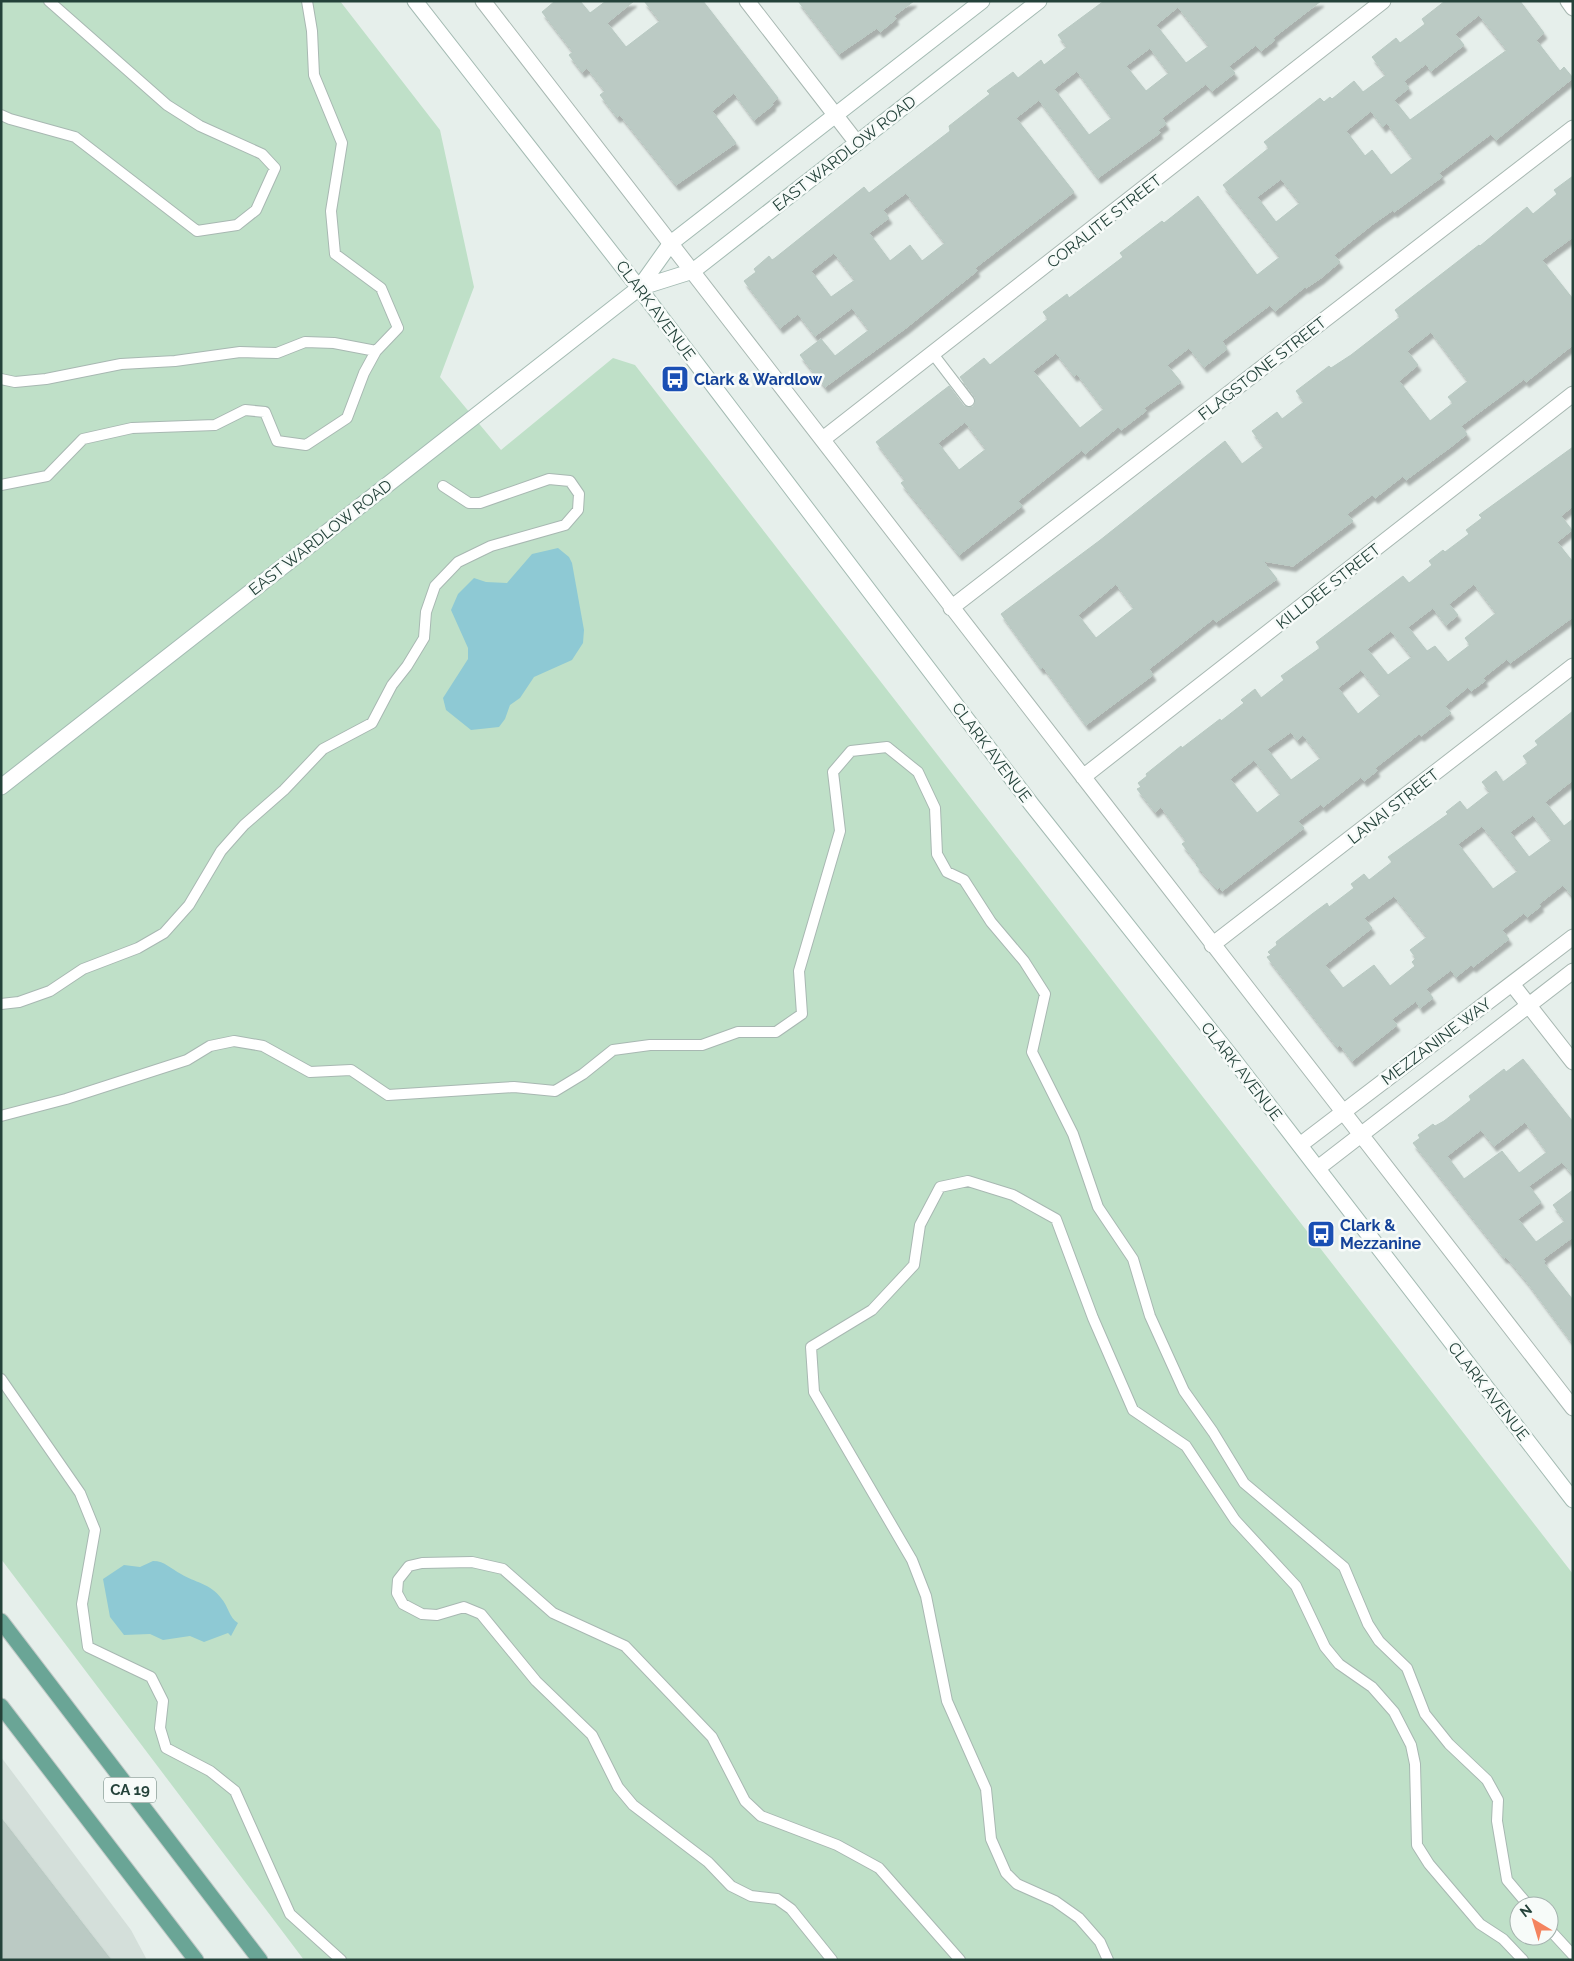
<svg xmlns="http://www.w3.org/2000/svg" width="1574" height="1961" viewBox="0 0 1574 1961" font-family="Raleway,sans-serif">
  <defs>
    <filter id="shadow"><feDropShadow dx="3" dy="5.5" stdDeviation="1" flood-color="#0004"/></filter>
  </defs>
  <rect width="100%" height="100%" fill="#e6efeb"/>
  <path fill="#d4dfda" d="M1 1757 131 1930 147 1960H1Z"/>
  <path fill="#bfe0c8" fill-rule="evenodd" d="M1 1H340L440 130 474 287 440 377 501 450 613 358 635 365 1573 1574V1960H304L1 1559ZM1519 1906H1549V1936H1519Z"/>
  <path fill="#8ec9d4" d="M558 548 569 557 572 563 584 630 583 643 572 660 534 677 520 698 510 705 505 719 499 727 471 730 446 710 443 698 468 659V648L451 610 458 594 474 578 486 582 507 583 532 554Z
    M153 1561C165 1561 171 1569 181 1574 194 1582 211 1584 221 1598 228 1605 229 1618 238 1623L231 1636 228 1633 204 1642 190 1636 163 1640 150 1634 124 1635 110 1617 103 1579 124 1565 140 1567Z"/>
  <path fill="#bbcac4" stroke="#b8c9c2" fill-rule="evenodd" filter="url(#shadow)" d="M555 1H580L590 13 606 1H634L607 23 626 47 660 21 644 1H703L778 98 772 103 773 105 754 120 734 93 712 111 736 143 676 185 620 115 617 117 600 95 605 91 587 68 582 72 569 55 573 52 542 12Z
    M798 1H914L894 16 896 19 880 32 877 28 839 54Z
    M1104 1H1321L1273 38 1275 40 1261 51 1256 45 1229 66 1235 73 1212 91 1206 84 1162 118 1166 124 1158 130 1160 133 1098 178 1039 100 1016 118 1074 192 975 268 977 271 906 328 825 387 800 355 821 339 835 356 869 330 852 308 815 336 798 314 780 328 744 281 756 272 754 269 769 256 772 260 775 258 864 187 869 193 950 131 949 126 990 94 987 91 1013 72 1018 78 1041 60 1044 65 1067 47 1058 35ZM1178 7 1209 46 1186 63 1156 25ZM1150 48 1169 73 1146 91 1126 66ZM1077 71 1112 118 1089 135 1054 89ZM906 193 945 243 922 261 910 245 890 261 869 233 889 218 883 210ZM834 253 855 280 831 297 811 271Z
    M1445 1H1520L1544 33 1536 40 1560 71 1564 67 1573 78 1496 140 1491 134 1439 173 1442 177 1394 212 1393 210 1373 224 1334 255 1340 262 1321 278 1306 288 1305 287 1275 311 1270 305 1222 341 1227 349 1204 367 1189 348 1167 365 1181 382 1144 408 1146 411 1121 430 1118 427 1085 454 1082 450 1018 501 1022 506 959 555 901 483 905 480 876 442 949 386 964 406 973 407 975 403V397L960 377 984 358 990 365 1048 319 1043 312 1067 294 1069 298 1123 257 1120 253 1162 221 1164 223 1198 196 1257 275 1280 257 1223 185 1269 148 1264 142 1320 98 1324 102 1330 97 1332 99 1354 81 1363 92 1386 75 1372 57 1396 38 1400 43 1425 24 1422 19ZM1479 15 1507 50 1410 120 1394 100 1409 88 1404 81 1426 64 1431 71 1464 45 1455 34ZM1371 111 1383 127 1387 123 1413 158 1391 175 1372 150 1365 156 1346 131ZM1281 179 1300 203 1276 222 1257 197ZM1056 353 1074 376 1077 374 1104 409 1080 428 1033 371ZM965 422 986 449 959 470 938 443Z
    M1573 176V237L1542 260 1573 299V345L1526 382 1524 379 1461 426 1467 434 1452 446 1406 480 1403 476 1375 498 1372 495 1347 514 1353 521 1293 566 1263 561 1277 579 1216 622 1213 619 1149 669 1153 675 1086 725 1043 667 1041 669 1001 614 1099 541 1225 441 1242 464 1264 447 1252 431 1277 412 1282 419 1304 402 1296 391 1329 366 1331 368 1351 355 1400 317 1395 310 1479 245 1480 246 1527 207 1533 214 1557 194 1554 190ZM1431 332 1468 381 1448 397 1453 403 1430 421 1399 381 1418 365 1407 351ZM1116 584 1134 608 1096 638 1078 615Z
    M1573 447V506L1561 516 1572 530 1557 542 1573 562V617L1510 663 1507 659 1483 678 1485 681 1471 691 1468 687 1445 706 1451 713 1421 736 1419 734 1375 768 1377 771 1364 781 1361 777 1323 807 1321 804 1298 821 1304 828 1222 891 1220 887 1217 889 1196 865 1198 864 1182 844 1186 841 1161 807 1155 812 1137 789 1141 787 1138 783 1147 776 1146 774 1181 746 1182 748 1220 719 1221 721 1244 703 1241 700 1255 689 1261 698 1284 680 1281 676 1320 648 1316 642 1403 576 1409 583 1432 565 1429 561 1443 550 1445 552 1469 534 1466 530 1482 518 1479 515ZM1474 584 1496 613 1465 638 1470 645 1448 662 1435 646 1427 651 1408 627 1433 608 1446 625 1458 615 1449 604ZM1391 631 1412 657 1388 675 1367 649ZM1361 670 1381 695 1358 714 1338 688ZM1291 732 1297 740 1303 735 1321 758 1291 780 1267 749ZM1254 760 1281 794 1257 813 1230 779Z
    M1573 711V780L1545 802 1564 826 1573 819V897L1563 885 1539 904 1541 906 1527 917 1524 913 1502 930 1509 939 1473 967 1471 965 1456 977 1451 970 1426 989 1433 998 1420 1008 1416 1001 1392 1019 1397 1025 1352 1061 1340 1045 1337 1047 1325 1032 1267 957 1271 955 1268 952 1277 945 1276 942 1312 914 1327 903 1329 907 1354 888 1351 884 1364 874 1369 880 1392 862 1388 857 1448 814 1446 812 1460 801 1467 810 1490 792 1482 782 1496 771 1503 782 1528 763 1523 756 1538 745 1535 741ZM1533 815 1552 840 1529 857 1510 832ZM1482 826 1518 871 1493 889 1458 844ZM1394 896 1427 937 1410 950 1416 958 1412 962 1415 966 1390 986 1374 965 1343 988 1325 965 1372 928 1364 918Z
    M1523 1059 1573 1122V1175L1562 1162 1529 1186 1541 1202 1518 1219 1536 1242 1565 1221 1553 1205 1573 1190V1237L1543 1259 1545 1262 1544 1263 1573 1300V1344L1527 1282 1506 1257 1504 1258 1413 1143 1420 1138 1418 1135 1433 1124 1435 1126 1444 1121 1471 1100 1469 1096 1504 1069 1506 1072ZM1525 1122 1547 1152 1519 1173 1502 1151 1464 1179 1447 1156 1481 1130 1494 1146Z
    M1 1818 83 1924 111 1960H1Z"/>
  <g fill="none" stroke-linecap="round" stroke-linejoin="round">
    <defs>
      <path id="service" d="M1 115 10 119 75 137 197 231 237 225 256 210 275 168 262 154 200 126 167 105 49 1
        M933 354 969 401
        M1 379 15 382 46 379 121 364 175 361 240 352 277 353 305 342 334 343 376 351
        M1 485 47 476 83 439 132 428 215 425 245 410 265 412 277 441 306 445 347 418 364 373 376 351 398 328 381 288 335 254 331 211 342 143 314 75 312 31 307 1
        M1 1004 19 1002 50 991 83 969 138 948 164 933 189 905 221 851 244 825 284 790 323 749 372 723 392 685 407 666 424 638 426 612 435 586 458 562 491 546 565 525 578 510 579 494 570 481 549 479 480 503H469L443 486
        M1 1116 66 1099 187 1060 210 1046 234 1041 263 1046 310 1072 351 1070 388 1095 514 1087 555 1091 583 1074 613 1050 650 1045H702L738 1032H776L802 1014 799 971 840 831 833 772 851 751 887 747 918 772 935 808 937 854 947 872 964 880 991 922 1024 961 1045 994 1032 1052 1073 1134 1098 1207 1133 1259 1150 1316 1184 1391 1213 1432 1244 1483 1344 1567 1368 1624 1379 1641 1407 1668 1425 1714 1449 1744 1487 1780 1498 1800 1497 1821 1507 1880 1529 1906
        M1 1379 80 1493 95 1530 82 1604 88 1647 151 1677 163 1701 160 1728 166 1748 210 1771 235 1791 290 1914 341 1960
        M1549 1929 1573 1955
        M832 1960 791 1909 777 1899 751 1896 731 1886 708 1862 633 1805 618 1787 592 1735 536 1681 481 1614 464 1607 437 1615 422 1614 403 1604 397 1593 398 1580 409 1566 422 1563 472 1562 503 1569 553 1613 625 1646 712 1737 745 1801 761 1816 837 1845 879 1868 960 1960
        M1108 1960 1100 1942 1079 1918 1055 1901 1017 1884 1006 1873 991 1839 986 1789 947 1701 926 1596 912 1560 814 1392 811 1347 872 1310 914 1265 920 1225 940 1187 968 1181 1013 1195 1056 1219 1093 1318 1133 1410 1186 1446 1235 1520 1296 1586 1325 1647 1339 1664 1372 1687 1394 1712 1411 1745 1415 1764 1417 1845 1429 1864 1480 1924 1503 1939 1523 1960"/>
      <path id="minor" d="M483 1C847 470 1208 940 1573 1408
        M747 1 857 143
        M1568 1 1573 8
        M823 439 1383 1
        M951 608 1573 128
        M1083 777 1573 394
        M1212 945 1573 666
        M1512 984 1573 1062
        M1300 1145 1573 937
        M1318 1168 1573 971"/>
      <path id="secondary" d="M415 1 639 288 1032 805 1234 1060 1573 1500
        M639 288 693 271 1039 1
        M1 787 639 288 671 243 982 1"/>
      <path id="primary" d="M1 1621 260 1960
        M1 1706 196 1960"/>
    </defs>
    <use href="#service" stroke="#a8b8b2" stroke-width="12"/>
    <use href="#minor" stroke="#a8b8b2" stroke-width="17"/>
    <use href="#secondary" stroke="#a4bbb3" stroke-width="17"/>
    <use href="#primary" stroke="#c2cac8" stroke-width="17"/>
    <use href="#service" stroke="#fff" stroke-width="10"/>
    <use href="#minor" stroke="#fff" stroke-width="15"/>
    <use href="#secondary" stroke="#fff" stroke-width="15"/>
    <use href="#primary" stroke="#6aa596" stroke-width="15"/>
  </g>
  <defs>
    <symbol id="bus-square" viewBox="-11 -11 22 22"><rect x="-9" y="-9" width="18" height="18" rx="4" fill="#1a4fb4" stroke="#f7fbf9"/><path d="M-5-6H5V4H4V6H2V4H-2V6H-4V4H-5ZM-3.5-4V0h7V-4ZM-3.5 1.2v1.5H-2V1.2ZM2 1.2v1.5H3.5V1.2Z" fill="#fff"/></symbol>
  </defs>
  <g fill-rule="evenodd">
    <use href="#bus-square" x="659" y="363" width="32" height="32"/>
    <use href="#bus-square" x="1305" y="1218" width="32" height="32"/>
  </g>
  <g text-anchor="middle" stroke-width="5" stroke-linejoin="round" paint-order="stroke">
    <rect fill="#f7fbf9" stroke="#637a73" stroke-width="1" x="104" y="1777.5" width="52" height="25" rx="4"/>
    <g font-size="15" font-weight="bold" fill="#24423a">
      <text x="130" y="1795">CA 19</text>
    </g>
    <g font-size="16" fill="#24423a" stroke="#f7fbf9">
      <text transform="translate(844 153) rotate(-38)" y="6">EAST WARDLOW ROAD</text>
      <text transform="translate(1104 221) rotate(-38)" y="6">CORALITE STREET</text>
      <text transform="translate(656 310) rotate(53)" y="6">CLARK AVENUE</text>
      <text transform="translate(1262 368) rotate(-38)" y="6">FLAGSTONE STREET</text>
      <text transform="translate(320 537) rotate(-38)" y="6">EAST WARDLOW ROAD</text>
      <text transform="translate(1328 586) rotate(-38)" y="6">KILLDEE STREET</text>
      <text transform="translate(992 752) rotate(53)" y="6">CLARK AVENUE</text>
      <text transform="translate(1393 806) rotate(-38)" y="6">LANAI STREET</text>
      <text transform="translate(1436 1041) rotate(-37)" y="6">MEZZANINE WAY</text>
      <text transform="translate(1242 1071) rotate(52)" y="6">CLARK AVENUE</text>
      <text transform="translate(1489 1391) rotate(52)" y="6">CLARK AVENUE</text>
    </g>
    <g font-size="16" font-weight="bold" fill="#164399" stroke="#f7fbf9" text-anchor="start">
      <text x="694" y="385">Clark &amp; Wardlow</text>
      <text x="1340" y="1231">Clark &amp;<tspan x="1340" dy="18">Mezzanine</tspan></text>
    </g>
  </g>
  <rect width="1574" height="1961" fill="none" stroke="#24423a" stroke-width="5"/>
  <g transform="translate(1534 1921) rotate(322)"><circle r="24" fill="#f7fbf9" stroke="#a3b1ad"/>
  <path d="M0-4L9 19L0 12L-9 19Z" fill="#f4845f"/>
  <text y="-8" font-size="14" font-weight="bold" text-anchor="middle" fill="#24423a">N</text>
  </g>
</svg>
